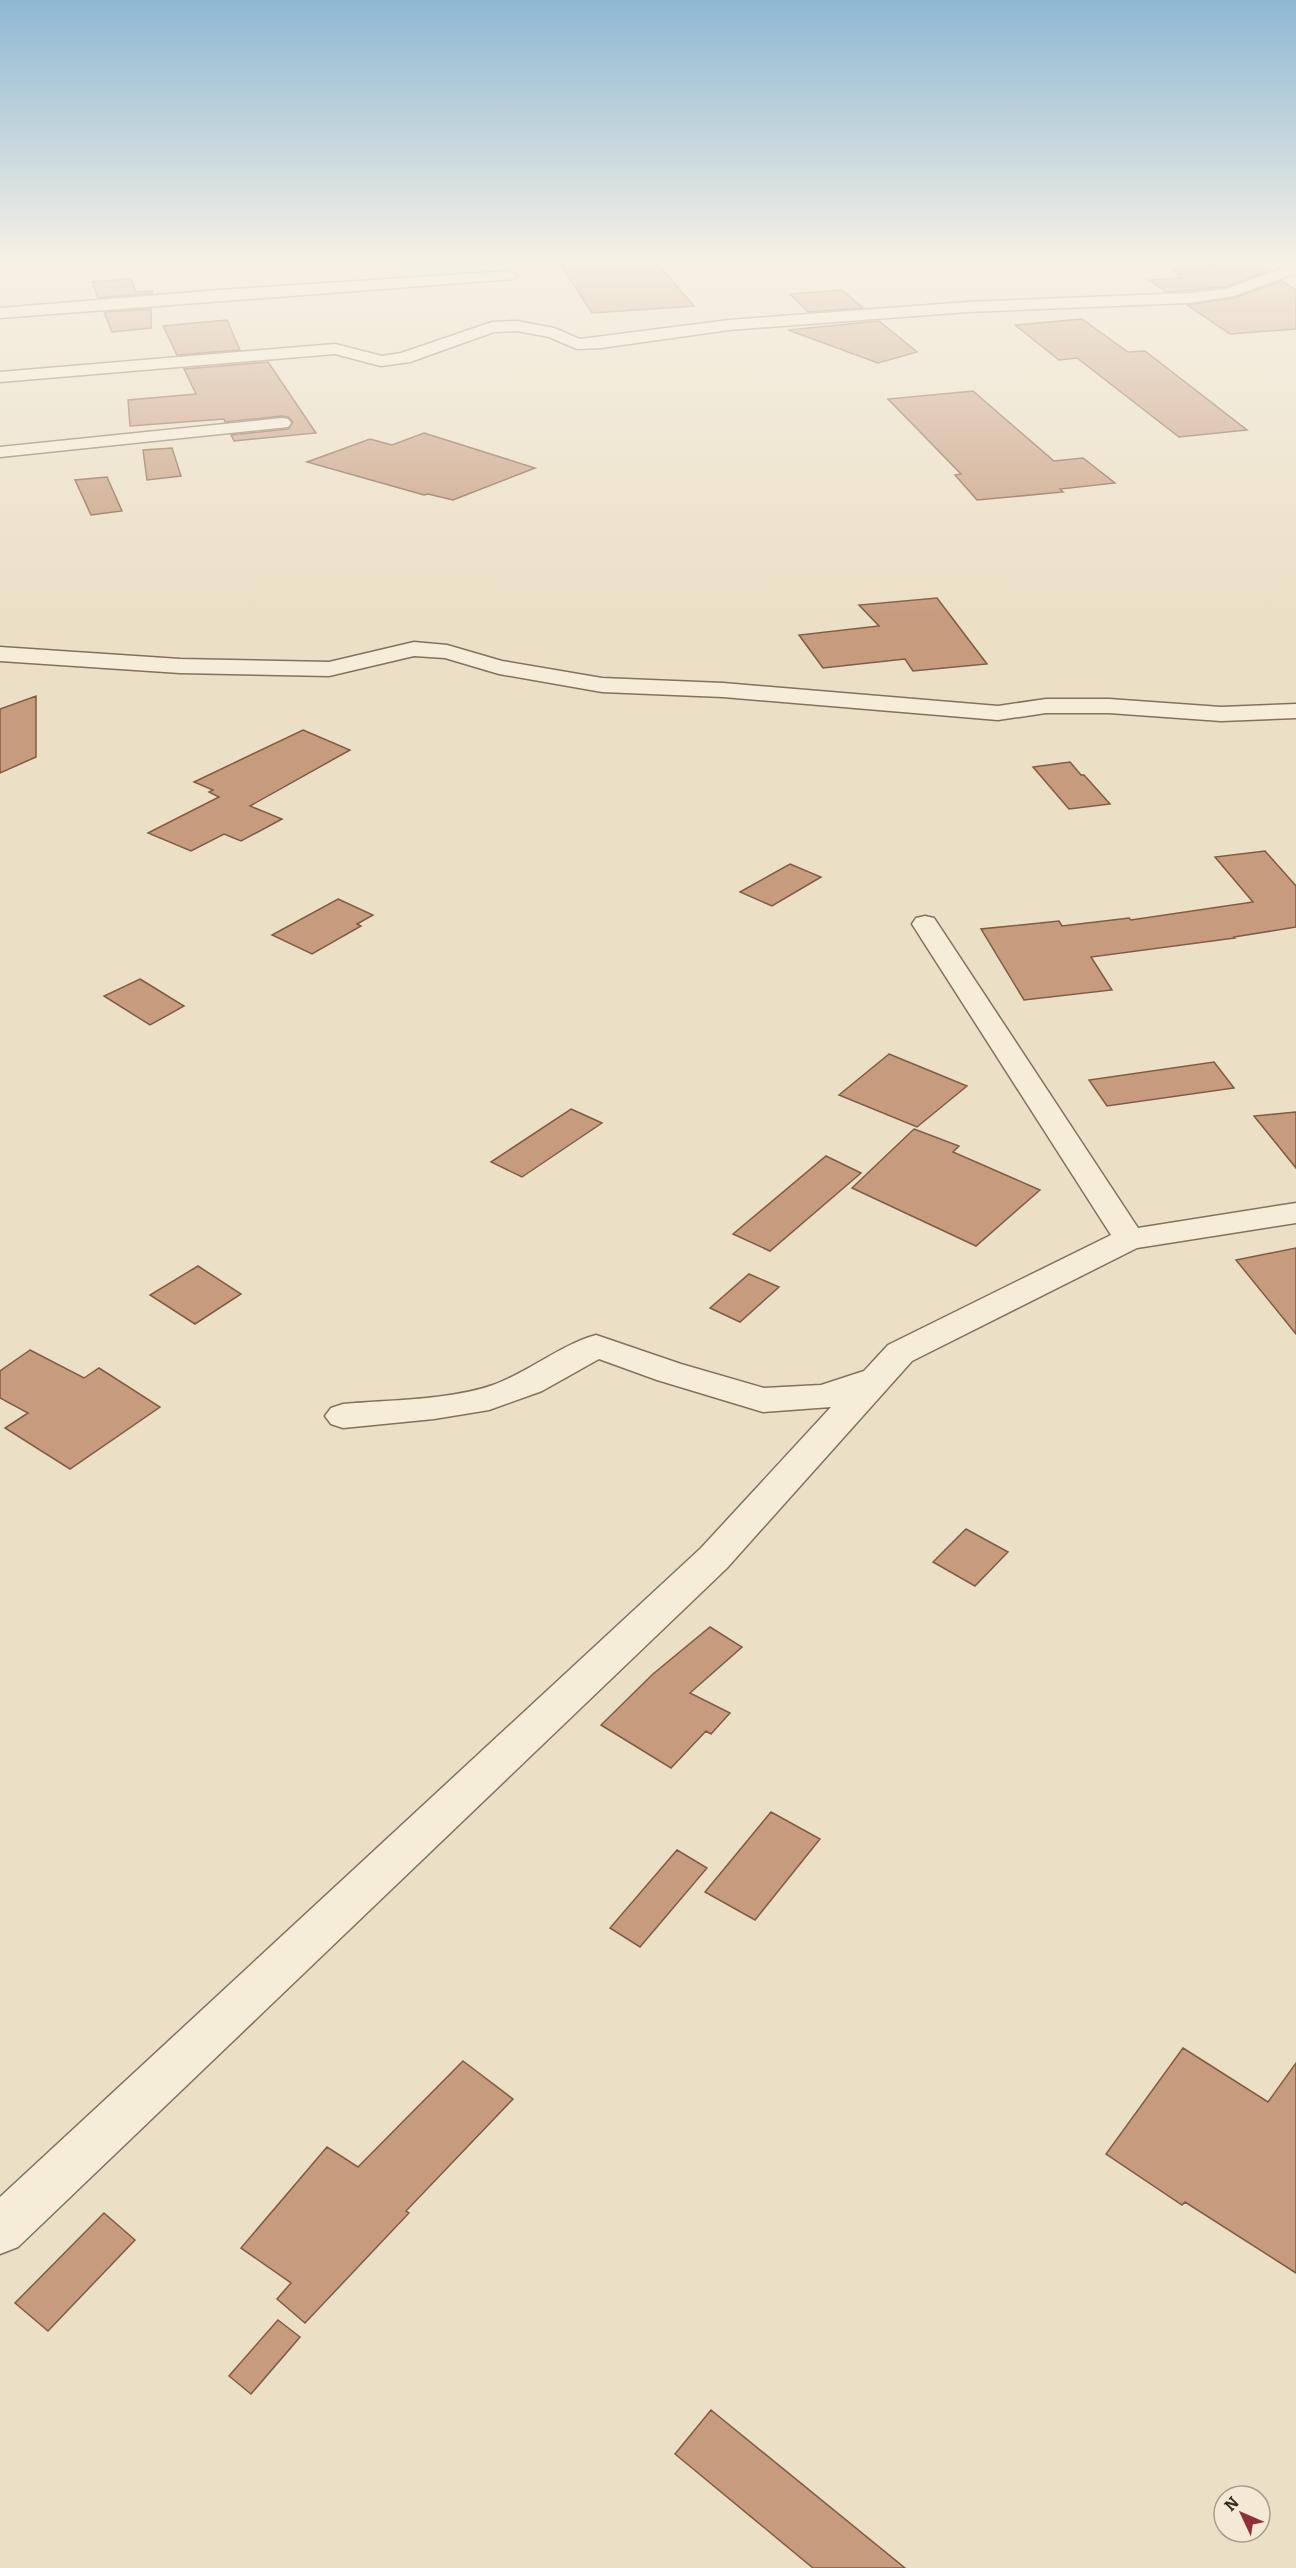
<svg xmlns="http://www.w3.org/2000/svg" width="1296" height="2568" viewBox="0 0 1296 2568" font-family="Bitter,serif">
  <rect width="100%" height="100%" fill="#ebdfc5"/>
  <path fill="#c69b7e" stroke="#825b44" stroke-width="1.5" d="M604 262H656L694 306 592 313 561 265Z
    M1249 262 1265 272 1225 287 1167 292 1149 280 1182 278 1170 268Z
    M131 279 136 292 152 291V293L98 298 92 282Z
    M1281 281 1296 290V329L1230 334 1187 305 1234 298Z
    M842 290 863 308 808 312 790 294Z
    M151 309V328L112 332 104 312Z
    M1082 319 1128 352 1145 351 1247 430 1179 437 1077 358 1059 360 1015 325Z
    M227 320 240 350 177 355 163 326Z
    M879 321 917 352 878 363 788 330Z
    M268 362 316 433 234 441 231 435 288 429 293 422 288 417 282 416 225 422 224 419 130 426 128 400 196 394 184 369Z
    M973 391 1054 461 1083 458 1115 483 1060 489 1063 492 977 500 955 475 961 474 888 399Z
    M424 433 535 468 453 500 428 494 424 495 307 462 370 439 392 445Z
    M172 448 181 476 147 480 143 450Z
    M107 477 122 511 91 515 75 480Z
    M937 598 987 664 913 671 905 659 823 668 799 635 879 626 859 605Z
    M36 696V757L0 773V709Z
    M303 730 350 750 250 806 282 819 241 841 224 834 191 851 148 833 219 797 209 792 213 790 194 782Z
    M1070 762 1081 775H1084L1110 804 1069 809 1033 767Z
    M1265 851 1296 886V927L1234 937 1235 938 1091 957 1112 990 1024 1000 981 929 1059 921 1062 926 1129 918 1131 920 1253 902 1215 857Z
    M790 864 821 877 772 906 740 892Z
    M338 899 373 915 357 924 361 926 312 954 272 935Z
    M140 979 184 1006 150 1025 104 996Z
    M889 1054 967 1086 917 1127 839 1095Z
    M1214 1062 1234 1088 1107 1106 1089 1080Z
    M571 1109 602 1123 522 1177 491 1162Z
    M1296 1112V1168L1254 1116Z
    M914 1129 959 1146 953 1152 1040 1190 976 1246 852 1188Z
    M826 1156 861 1173 770 1251 733 1234Z
    M1296 1248V1334L1236 1260Z
    M198 1266 241 1294 195 1324 150 1295Z
    M749 1274 779 1287 740 1322 710 1308Z
    M30 1350 84 1378 99 1368 160 1407 70 1469 5 1428 28 1413 0 1398V1371Z
    M966 1529 1008 1552 975 1586 933 1562Z
    M710 1627 742 1647 690 1693 730 1713 711 1734 706 1731 671 1768 601 1725 653 1674Z
    M771 1812 820 1839 755 1920 705 1892Z
    M677 1850 707 1868 640 1947 610 1928Z
    M1183 2048 1268 2102 1296 2063V2273L1185 2202 1182 2205 1106 2154Z
    M463 2061 513 2099 406 2211 409 2213 305 2323 277 2299 291 2283 241 2248 327 2147 358 2167Z
    M104 2213 135 2240 48 2331 15 2303Z
    M278 2320 300 2337 251 2394 229 2376Z
    M711 2410 905 2568H813L675 2454Z"/>
  <g fill="none" stroke-linecap="round" stroke-linejoin="round">
    <defs>
      <path id="minor" d="M1296 263V273L1234 296 1189 303 968 312 729 330 601 348 577 349 549 337 517 331 494 332 410 362 381 366 335 354 0 382V372L335 344 382 356 401 353 492 322 517 321 554 328 580 339 729 320 968 302 1189 293 1226 289Z
        M509 271 517 276 514 279 0 318V308L219 290Z
        M282 418 288 419 291 423 288 427 0 457V447Z
        M414 642 447 645 502 661 602 678 723 683 998 706 1046 699H1109L1221 707 1296 704V718L1221 721 1109 713H1046L998 720 723 697 602 692 499 674 445 658 414 656 329 676 180 673 0 661V647L180 659 329 662Z
        M925 916 934 918 938 924 1138 1228 1296 1203V1223L1137 1248 912 1361 727 1568 18 2247 0 2254V2197L701 1548 831 1407 763 1412 657 1380 599 1359 542 1391 489 1410 434 1419 343 1428 331 1424 325 1416 331 1408 343 1404C388 1400 451 1400 493 1385 529 1372 560 1345 596 1335L681 1364 764 1388 821 1385 864 1371 888 1345 1111 1235 912 924 916 918Z"/>
    </defs>
    <use href="#minor" stroke="#84715d" stroke-width="3"/>
    <use href="#minor" fill="#f6edd8" fill-rule="evenodd"/>
  </g>
  <linearGradient id="sky" x2="0" y2="1"><stop stop-color="#8eb8d4"/><stop offset="0.42" stop-color="#f6f1e5"/><stop offset="1" stop-color="#f6f1e5" stop-opacity="0"/></linearGradient>
  <rect width="1296" height="621" fill="url(#sky)"/>
  <g transform="translate(1242 2514) rotate(314)"><circle r="28" fill="#f3e9d4" stroke="#a79d8c" stroke-width="1.5"/>
  <path d="M0-4.5L10 22L0 15L-10 22Z" fill="#8f3134"/>
  <text y="-9" font-size="16" font-weight="bold" text-anchor="middle" fill="#362a1f">N</text>
  </g>
</svg>
